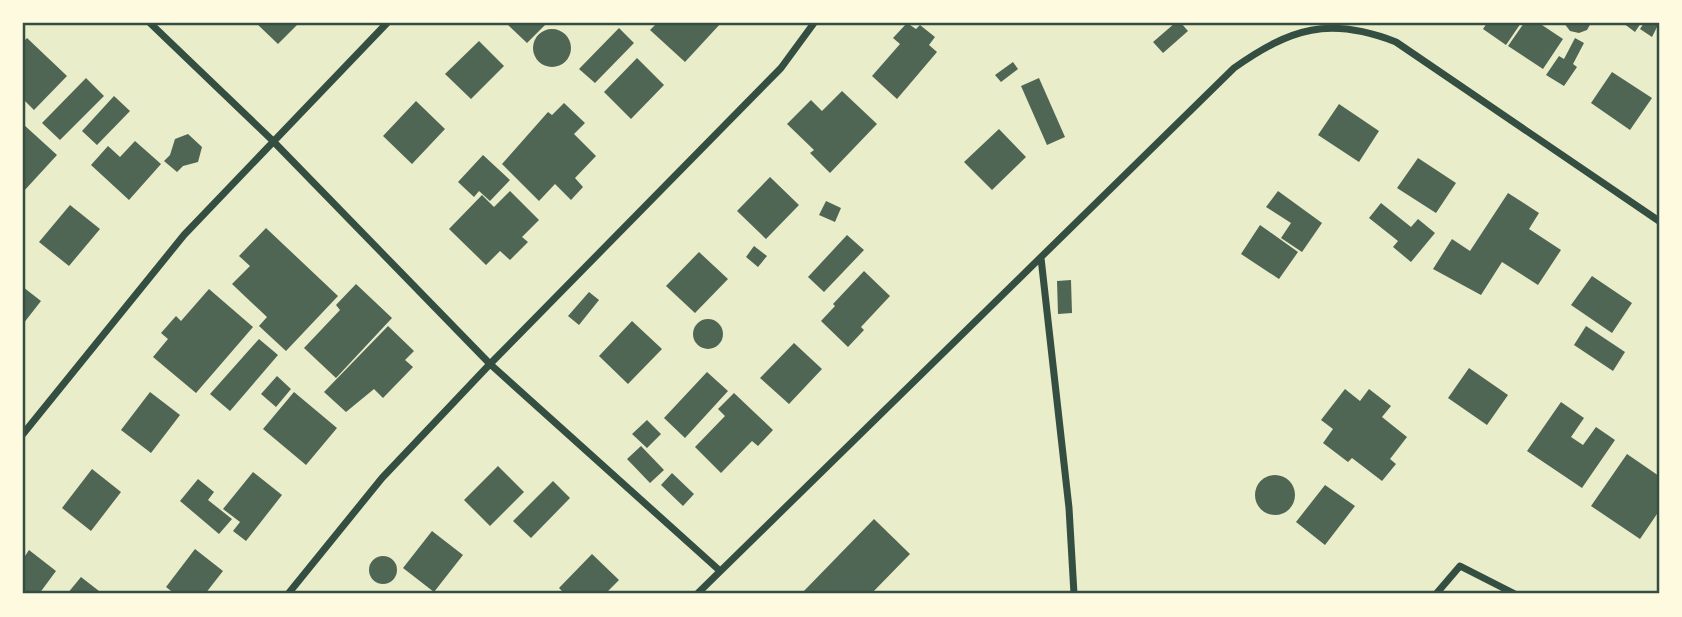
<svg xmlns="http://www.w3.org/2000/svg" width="1682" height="617" viewBox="0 0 1682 617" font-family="Bitter,serif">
  <rect width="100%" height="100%" fill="#e9edc9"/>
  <path fill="#4f6655" d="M256 23H299L278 44Z
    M506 23H547L527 43Z
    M657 23H721L685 62 650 30Z
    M907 23 916 29 920 25 935 37 929 45 937 52 897 99 872 76 900 44 893 38Z
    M1175 23H1181L1188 31 1163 53 1153 42Z
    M1487 23H1521L1506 45 1483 29Z
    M1524 23H1539L1563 39 1543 69 1508 46Z
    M1564 23H1591L1587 30 1579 33 1570 31Z
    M1623 23H1641L1635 32Z
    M1644 23H1659L1652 37 1640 29Z
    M619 28 634 43 595 83 579 69Z
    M533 48a19 19 0 1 1 38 0a19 19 0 1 1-38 0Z
    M27 38 67 76 34 110 23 99V42Z
    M1575 38 1584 43 1573 64 1577 67 1564 86 1546 75 1559 56 1564 59Z
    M479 41 504 66 471 99 445 74Z
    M637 58 664 85 631 119 604 92Z
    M1013 62 1018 69 1001 82 995 75Z
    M1612 72 1652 98 1630 130 1591 103Z
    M86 78 104 96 60 140 42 123Z
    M1039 78 1065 137 1047 145 1021 86Z
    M842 91 877 124 830 173 810 153 814 150 787 124 811 100 822 111Z
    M114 96 130 111 97 145 82 131Z
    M416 101 445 129 412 164 383 136Z
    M564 103 585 123 574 134 596 156 575 178 583 187 571 200 555 184 539 201 502 164 548 112 552 115Z
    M1339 104 1379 131 1359 162 1318 135Z
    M23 124 57 155 23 192Z
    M999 129 1026 157 992 190 964 162Z
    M188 134 202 147 198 162 183 166 177 172 164 161 170 155 175 139Z
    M135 141 161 164 129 200 91 165 108 146 120 157Z
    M483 155 510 180 490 201 479 191 474 197 458 182Z
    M1418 158 1456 183 1436 213 1397 188Z
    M770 177 799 205 766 239 737 211Z
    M510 191 539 220 522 237 528 242 510 260 500 251 486 265 449 229 482 195 494 207Z
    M1278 191 1322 223 1302 252 1281 238 1291 223 1266 207Z
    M1508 193 1539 213 1529 229 1561 250 1538 285 1502 262 1481 295 1433 269 1452 239 1470 251Z
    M826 201 841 208 835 222 819 215Z
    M1381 203 1411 227 1418 219 1435 233 1411 262 1393 247 1398 241 1369 218Z
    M70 205 100 229 69 266 39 242Z
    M1260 225 1298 252 1279 279 1241 254Z
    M266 228 338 296 286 351 259 326 267 317 232 284 250 266 239 256Z
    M847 235 864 250 824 292 808 277Z
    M754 246 767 256 758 267 746 257Z
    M699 252 728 279 695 313 666 286Z
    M864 271 890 296 861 327 864 330 848 347 821 321 835 306 833 304Z
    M1592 276 1632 303 1612 333 1571 305Z
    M1071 280 1072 313 1058 314 1057 281Z
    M356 284 392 318 336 378 304 348 340 310 336 305Z
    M23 287 41 301 23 324Z
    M209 289 253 327 196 393 153 357 168 339 161 333 176 316 181 321Z
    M589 292 599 300 579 325 568 316Z
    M693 334a15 15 0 1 1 30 0a15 15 0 1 1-30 0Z
    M632 321 662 349 628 384 599 356Z
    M388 326 414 351 405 360 413 367 383 398 374 389 346 412 324 392Z
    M1586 326 1625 352 1613 371 1574 345Z
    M259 339 278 355 230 411 210 394Z
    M794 343 822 369 789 404 760 378Z
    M1469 368 1508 395 1487 425 1448 398Z
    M707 372 728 391 685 438 664 418Z
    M277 376 291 389 276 407 261 394Z
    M1345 389 1360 401 1369 389 1391 406 1382 417 1407 437 1390 459 1396 464 1382 481 1352 458 1348 462 1323 443 1333 429 1321 420Z
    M150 392 180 415 151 453 121 430Z
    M294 392 337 428 306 465 263 429Z
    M734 393 773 430 758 446 752 441 721 473 695 447 725 416 718 409Z
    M1561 402 1584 418 1571 437 1583 445 1596 427 1615 440 1582 488 1527 451Z
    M647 420 661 434 647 448 632 434Z
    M641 446 664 470 650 483 627 459Z
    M1627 454 1659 476V511L1640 539 1591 506Z
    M498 466 524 492 490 526 464 500Z
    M92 469 121 492 91 531 62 508Z
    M253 472 282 495 246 541 233 531 240 522 223 509Z
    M672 473 694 494 683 506 661 485Z
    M1255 495a20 20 0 1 1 40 0a20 20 0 1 1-40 0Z
    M198 479 214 492 208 500 232 519 219 534 180 501Z
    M553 481 570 498 531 538 513 521Z
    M1325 485 1355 506 1325 545 1296 522Z
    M874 519 910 554 871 594H801Z
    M432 531 463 555 434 592 403 568Z
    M195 549 223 571 205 594H175L166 587Z
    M29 550 56 571 39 594H23V559Z
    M592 554 619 580 605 594H565L559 588Z
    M369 570a14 14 0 1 1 28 0a14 14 0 1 1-28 0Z
    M81 577 99 591 97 594H67Z"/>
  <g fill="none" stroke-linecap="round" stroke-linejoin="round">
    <path stroke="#344e41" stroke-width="7" d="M150 23 272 140 490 364 719 570
      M1041 258 1069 508 1074 594
      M23 434 184 235 387 23
      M288 594 382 478 490 364 781 68 814 23
      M697 594 1234 68C1291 28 1329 16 1396 42L1659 221
      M1436 594 1460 566 1515 594"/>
  </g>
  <rect width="1682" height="617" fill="none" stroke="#fefae0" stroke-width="49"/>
  <rect x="24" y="24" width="1634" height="568" fill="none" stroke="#344e41" stroke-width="2.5"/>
</svg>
